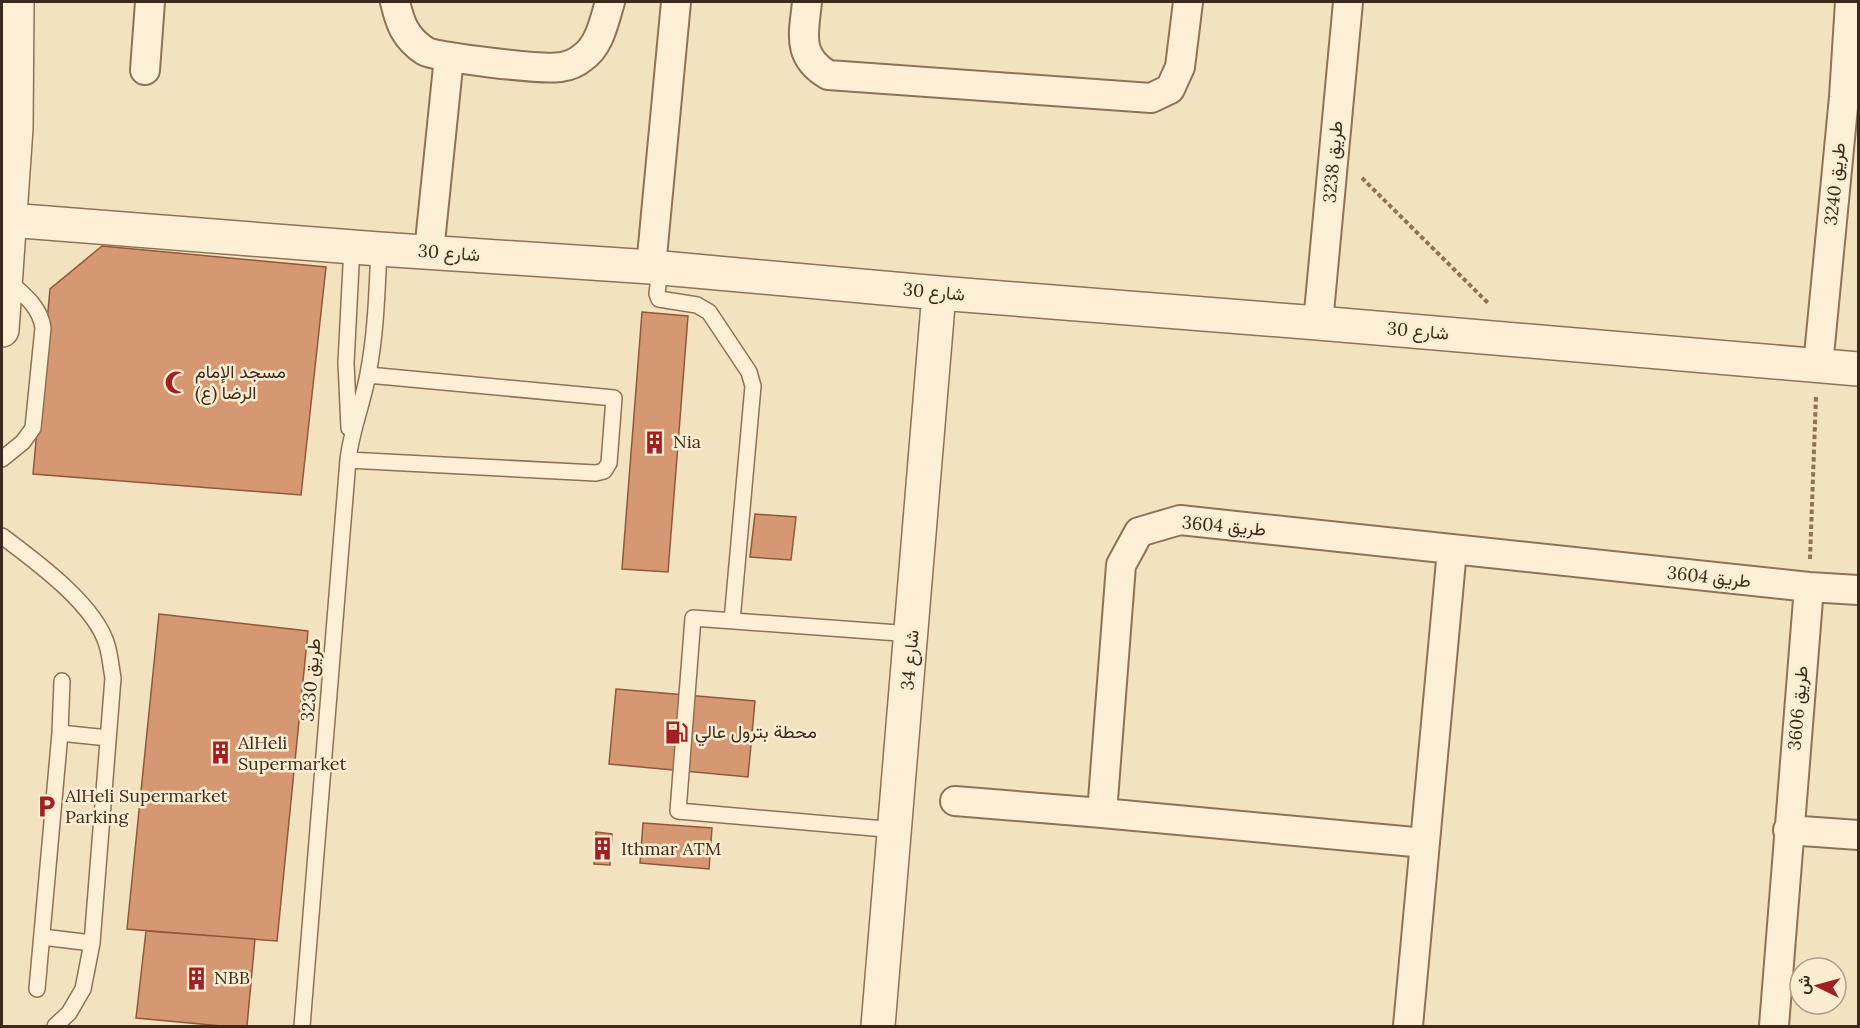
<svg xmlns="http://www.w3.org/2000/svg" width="1860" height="1028" viewBox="0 0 1860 1028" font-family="Lora,Vazirmatn,serif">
  <rect width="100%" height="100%" fill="#f3e2c0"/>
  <path fill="#d59872" stroke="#905939" stroke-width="1.5" d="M102 246 326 267 301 495 33 474 50 289Z
    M642 312 688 316 668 572 622 569Z
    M755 514 796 517 791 560 750 557Z
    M159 614 308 631 277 941 127 929Z
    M616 689 755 701 748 777 609 764Z
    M643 823 712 828 709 869 640 863Z
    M596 832 612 834 610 865 594 864Z
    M146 931 255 939 247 1026H222L136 1018Z"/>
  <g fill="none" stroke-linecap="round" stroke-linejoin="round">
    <defs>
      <path id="service" d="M660 268 657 294 659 299 697 305 709 312 749 372 753 386 732 621
        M349 428 346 363 352 246
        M2 459 23 442 33 428 43 328C40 306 23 294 7 280
        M348 460 596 473 604 471 609 463 614 398 368 375
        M2 536C35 561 95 604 107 645 110 655 111 667 113 678L92 943 83 989 69 1013 55 1026
        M60 733 108 738
        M896 830 678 811 693 618 912 634
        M42 937 92 943
        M37 989 60 733 62 681
        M302 1026 348 460C351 431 363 403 368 374 376 333 377 291 379 249"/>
      <path id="minor" d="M395 2C400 23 405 38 425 51 437 58 545 70 561 67 568 66 576 63 582 58 600 46 604 21 610 2
        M807 2C804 33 796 56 828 75L1151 98 1170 89 1180 67 1188 2
        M145 70 150 2
        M429 252 449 57
        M651 267 676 2
        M1318 323 1348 2
        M1818 366 1844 97 1850 2
        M955 801 1102 813 1425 843
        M1102 813 1121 565 1139 532 1180 520 1809 587 1858 590
        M1788 830 1858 835
        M1408 1026 1452 550
        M1774 1026 1809 587"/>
      <path id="tertiary" d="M9 220 379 249 651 267 939 293 1318 323 1858 369
        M2 330 16 128 17 2
        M878 1026 939 293"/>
    </defs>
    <use href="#service" stroke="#8e7256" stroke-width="18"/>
    <use href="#minor" stroke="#8e7256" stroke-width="32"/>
    <use href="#tertiary" stroke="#8e7256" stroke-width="36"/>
    <path stroke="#8e7256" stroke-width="4" stroke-dasharray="4.5 3" stroke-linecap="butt" d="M1362 178 1489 304
      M1810 559 1816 396"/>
    <use href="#service" stroke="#fcefd5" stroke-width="15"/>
    <use href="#minor" stroke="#fcefd5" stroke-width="28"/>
    <use href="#tertiary" stroke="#fcefd5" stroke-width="33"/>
  </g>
  <defs>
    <symbol id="mosque-bare" viewBox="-9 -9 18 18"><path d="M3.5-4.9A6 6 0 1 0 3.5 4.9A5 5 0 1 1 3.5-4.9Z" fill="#a41f24" stroke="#f9ecd1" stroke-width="2.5" paint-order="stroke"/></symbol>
    <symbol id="building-bare" viewBox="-9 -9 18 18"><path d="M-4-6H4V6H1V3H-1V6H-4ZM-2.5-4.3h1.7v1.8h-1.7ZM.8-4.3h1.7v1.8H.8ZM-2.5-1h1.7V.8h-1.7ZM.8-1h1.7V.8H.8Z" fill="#a41f24" stroke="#f9ecd1" stroke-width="2.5" paint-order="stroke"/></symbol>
    <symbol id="fuel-bare" viewBox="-9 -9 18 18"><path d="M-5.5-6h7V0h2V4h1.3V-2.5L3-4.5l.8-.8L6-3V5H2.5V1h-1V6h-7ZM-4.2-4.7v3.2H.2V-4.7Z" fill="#a41f24" stroke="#f9ecd1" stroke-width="2.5" paint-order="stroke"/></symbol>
    <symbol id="parking-bare" viewBox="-9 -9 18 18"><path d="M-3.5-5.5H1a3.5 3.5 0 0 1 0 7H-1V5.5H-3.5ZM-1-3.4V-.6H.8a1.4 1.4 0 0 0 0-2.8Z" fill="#a41f24" stroke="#f9ecd1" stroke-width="2.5" paint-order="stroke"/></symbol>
  </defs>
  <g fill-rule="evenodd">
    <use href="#mosque-bare" x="160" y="366" width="33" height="33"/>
    <use href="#building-bare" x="638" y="426" width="33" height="33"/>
    <use href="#fuel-bare" x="660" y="716" width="33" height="33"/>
    <use href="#building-bare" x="204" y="736" width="33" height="33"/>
    <use href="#parking-bare" x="30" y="790" width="33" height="33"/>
    <use href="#building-bare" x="586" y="832" width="33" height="33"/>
    <use href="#building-bare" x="180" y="962" width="33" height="33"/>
  </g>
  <g text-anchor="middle" stroke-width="5" stroke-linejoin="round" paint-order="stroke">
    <g font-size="18" fill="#3c2a1c" stroke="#f9ecd1">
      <text transform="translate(1333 162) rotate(-85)" y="6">طريق 3238</text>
      <text transform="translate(1835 184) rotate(-84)" y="6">طريق 3240</text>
      <text transform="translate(449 253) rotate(4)" y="6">شارع 30</text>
      <text transform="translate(934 292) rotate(5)" y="6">شارع 30</text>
      <text transform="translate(1418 331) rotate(5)" y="6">شارع 30</text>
      <text transform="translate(1224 526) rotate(5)" y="6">طريق 3604</text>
      <text transform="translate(1709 577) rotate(6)" y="6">طريق 3604</text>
      <text transform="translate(910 660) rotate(-85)" y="6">شارع 34</text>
      <text transform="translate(311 680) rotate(-85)" y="6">طريق 3230</text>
      <text transform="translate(1798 708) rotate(-85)" y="6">طريق 3606</text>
    </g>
    <g font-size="18" fill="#3c2a1c" stroke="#f9ecd1" text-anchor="start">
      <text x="195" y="378">مسجد الإمام<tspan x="195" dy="21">الرضا (ع)</tspan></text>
      <text x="673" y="448">Nia</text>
      <text x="695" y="738">محطة بترول عالي</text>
      <text x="238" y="749">AlHeli<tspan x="238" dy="21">Supermarket</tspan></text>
      <text x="65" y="802">AlHeli Supermarket<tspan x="65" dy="21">Parking</tspan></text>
      <text x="621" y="855">Ithmar ATM</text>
      <text x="214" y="984">NBB</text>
    </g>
  </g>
  <rect width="1860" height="1028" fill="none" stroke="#3c2a1c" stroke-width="6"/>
  <g transform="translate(1818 986) rotate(275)"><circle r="28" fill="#f9ecd1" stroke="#ad9e89" stroke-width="1.5"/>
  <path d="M0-4.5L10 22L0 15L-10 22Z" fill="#a41f24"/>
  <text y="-9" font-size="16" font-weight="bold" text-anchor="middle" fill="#3c2a1c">ش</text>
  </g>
</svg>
